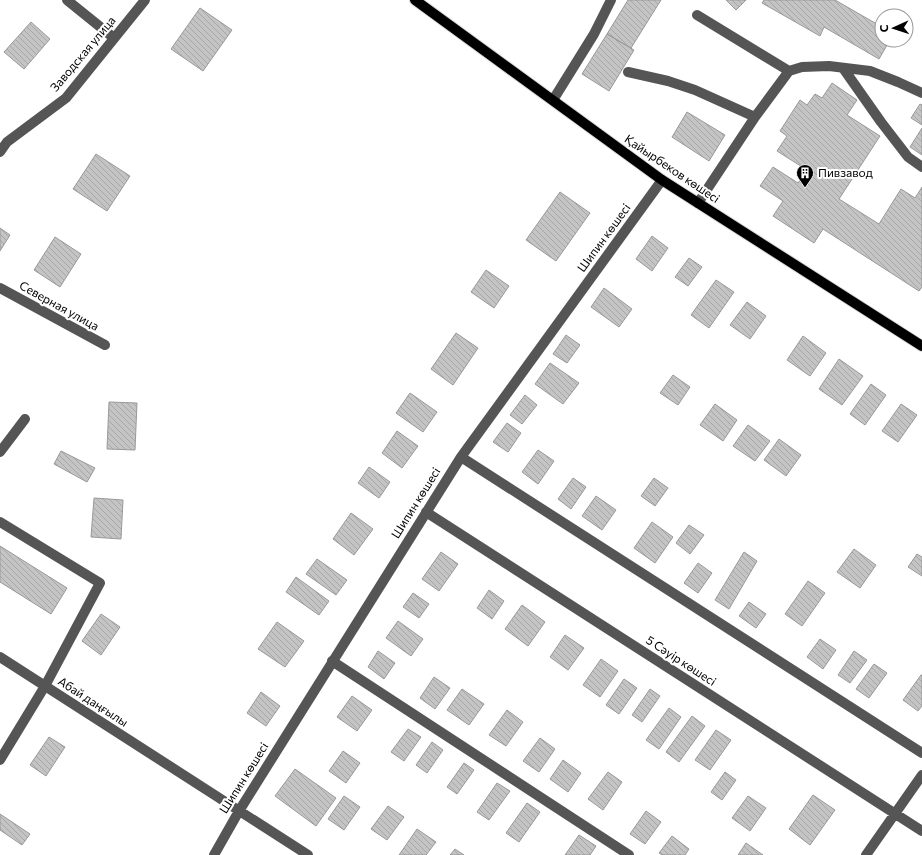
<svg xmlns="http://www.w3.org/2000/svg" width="922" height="855" viewBox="0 0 922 855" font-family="Commissioner,sans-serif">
  <defs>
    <pattern id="building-back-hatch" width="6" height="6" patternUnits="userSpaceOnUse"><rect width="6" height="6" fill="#c4c4c4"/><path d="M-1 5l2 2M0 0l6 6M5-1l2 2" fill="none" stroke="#a7a7a7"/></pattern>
  </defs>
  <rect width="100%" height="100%" fill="#fff"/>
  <path fill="url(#building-back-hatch)" stroke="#999" d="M628 0H661L631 48 607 34Z
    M726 0H746L736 10Z
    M764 0H835L882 27V40H890L879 59 824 27 820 36 762 3Z
    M200 8 232 30 203 71 171 49Z
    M31 22 50 39 24 69 4 52Z
    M607 34 634 50 609 91 582 74Z
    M832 83 857 100 847 115 880 136 839 199 879 224 901 189 915 198 922 187V287L919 291 823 229 814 243 773 216 783 201 760 186 773 167 798 183 807 170 777 151 787 136 780 131 800 100 807 105 815 94 822 98Z
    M920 104 922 105V125L911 118Z
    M687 112 725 135 709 161 672 137Z
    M922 128V155L910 147Z
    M96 154 130 176 107 211 73 189Z
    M560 192 590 213 556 261 526 240Z
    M0 228 10 235 0 251Z
    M652 236 668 248 652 271 636 259Z
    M55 237 81 254 60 287 34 270Z
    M689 258 702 267 688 286 675 277Z
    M486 270 509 286 494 308 471 292Z
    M716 280 734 292 709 328 691 315Z
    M604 288 632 309 619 327 591 307Z
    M747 302 766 316 750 339 730 325Z
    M456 333 478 348 453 385 431 369Z
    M566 335 580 345 567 363 553 354Z
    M803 336 826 353 810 376 787 360Z
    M839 359 863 376 842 405 819 389Z
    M550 363 579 383 563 404 535 384Z
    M673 375 690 387 678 405 660 393Z
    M871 384 886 395 865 425 850 414Z
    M410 393 437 412 423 432 396 413Z
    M525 395 537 405 522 424 510 415Z
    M109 402 137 403 135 450 107 449Z
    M715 404 737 420 723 441 700 425Z
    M901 404 917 415 898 442 882 431Z
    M507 423 521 433 508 452 493 442Z
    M748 425 770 441 755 461 733 446Z
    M397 431 418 446 402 468 382 453Z
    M779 439 801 455 786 476 764 460Z
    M538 450 554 461 538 484 522 472Z
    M61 451 95 468 87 482 54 464Z
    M369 467 390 482 379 498 358 483Z
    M573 478 586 487 571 509 558 499Z
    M654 478 668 488 655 506 641 496Z
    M596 496 616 510 602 530 582 516Z
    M94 498 123 500 121 539 91 537Z
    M351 513 373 529 354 555 333 539Z
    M652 522 673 537 655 563 634 548Z
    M689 525 704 535 690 554 676 543Z
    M0 546 67 588 51 614 0 582Z
    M854 549 876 565 860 588 837 572Z
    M441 552 458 564 439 591 422 579Z
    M744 552 757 561 729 609 715 600Z
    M917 554 922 557V576L908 567Z
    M317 559 347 580 336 595 306 574Z
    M698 563 712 573 698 593 684 583Z
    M296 577 329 601 319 615 286 592Z
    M808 581 825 593 802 626 785 614Z
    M489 590 504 601 492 619 477 608Z
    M413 593 429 604 419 618 403 607Z
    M749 602 766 614 756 628 739 616Z
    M522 605 545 622 528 646 505 629Z
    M101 614 120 627 101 655 82 641Z
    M398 621 423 639 411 656 386 638Z
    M277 622 304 641 285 667 258 649Z
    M565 635 584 648 568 670 550 657Z
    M820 639 836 650 823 669 807 657Z
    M378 651 395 663 384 679 368 667Z
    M854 651 867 660 850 683 838 675Z
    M601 659 618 671 600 697 583 685Z
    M874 664 887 673 869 698 856 689Z
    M921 675H922V706L918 711 903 700Z
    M434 677 450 688 435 709 420 698Z
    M624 679 637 688 619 714 606 705Z
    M462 689 484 704 469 725 447 710Z
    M650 689 660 696 642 722 632 715Z
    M261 692 280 706 266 726 247 713Z
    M352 696 372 710 357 731 337 717Z
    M669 708 681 717 659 749 646 740Z
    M507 710 523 722 506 746 489 735Z
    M692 716 705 726 679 762 666 752Z
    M408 729 421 737 404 761 391 752Z
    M716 730 731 740 710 770 695 760Z
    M49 737 65 747 46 776 30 765Z
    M540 738 555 749 539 772 523 761Z
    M432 742 443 750 427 773 416 765Z
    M343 751 360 763 346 783 329 771Z
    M563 760 581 773 568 792 550 779Z
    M464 763 474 770 457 794 447 787Z
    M295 769 336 798 316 826 275 796Z
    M608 772 622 782 603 810 588 799Z
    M725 772 736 780 722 800 711 792Z
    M497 783 510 791 489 820 477 812Z
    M813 795 835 810 810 845 789 829Z
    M344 796 360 807 344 830 328 819Z
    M748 796 766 808 750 831 732 818Z
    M527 803 540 812 519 842 506 833Z
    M388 806 404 817 387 840 371 829Z
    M646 811 661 822 645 844 630 834Z
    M0 814 30 834 22 845 0 830Z
    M417 829 436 842 426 855H399Z
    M579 835 596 846 590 855H565Z
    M672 836 689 849 685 855H662L659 853Z
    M746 843 763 855H738Z
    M455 849 464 855H450Z"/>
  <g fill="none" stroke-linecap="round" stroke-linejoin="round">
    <defs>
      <path id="major" d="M415 0 662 180 922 346"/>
    </defs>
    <use href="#major" stroke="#dbdbdb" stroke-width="12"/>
    <path stroke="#555" stroke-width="10" d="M67 0 114 38
      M697 15 789 71
      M843 68 881 122 908 157 922 167
      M628 72 668 81 695 90 755 117
      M553 100 594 34 611 0
      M0 152 7 142 66 98 145 0
      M698 203 755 117 789 71 802 67 829 66 870 71 898 82 922 93
      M0 288 105 345
      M0 452 25 419
      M461 457 922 753
      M426 512 922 831
      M0 522 100 583 45 686 0 760
      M0 657 308 855
      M332 661 629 855
      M214 855 239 811 461 457 662 180
      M866 855 922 775"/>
    <use href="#major" stroke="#000" stroke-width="10"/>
  </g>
  <defs>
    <symbol id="building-pin" viewBox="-11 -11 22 30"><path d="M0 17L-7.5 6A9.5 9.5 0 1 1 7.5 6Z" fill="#000" stroke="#fff"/><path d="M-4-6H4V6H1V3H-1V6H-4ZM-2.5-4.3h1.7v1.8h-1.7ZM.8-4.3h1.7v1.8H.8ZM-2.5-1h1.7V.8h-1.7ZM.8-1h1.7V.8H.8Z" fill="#fff"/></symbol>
  </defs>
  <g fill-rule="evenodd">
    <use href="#building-pin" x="795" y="163" width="20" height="27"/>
  </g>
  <g text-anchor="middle" stroke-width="4" stroke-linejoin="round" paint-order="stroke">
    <g font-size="12" fill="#000" stroke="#fff">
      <text transform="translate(83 54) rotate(-50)" y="4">Заводская улица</text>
      <text transform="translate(672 169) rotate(34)" y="4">Қайырбеков көшесі</text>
      <text transform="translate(604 238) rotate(-54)" y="4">Шипин көшесі</text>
      <text transform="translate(59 306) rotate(29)" y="4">Северная улица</text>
      <text transform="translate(416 503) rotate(-58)" y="4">Шипин көшесі</text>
      <text transform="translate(681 661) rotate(33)" y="4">5 Сәуір көшесі</text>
      <text transform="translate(93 702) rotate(33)" y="4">Абай даңғылы</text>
      <text transform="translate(244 778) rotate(-58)" y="4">Шипин көшесі</text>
    </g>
    <g font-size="12" fill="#000" stroke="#fff" text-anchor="start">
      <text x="818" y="177">Пивзавод</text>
    </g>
  </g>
  <g transform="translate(894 28) rotate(267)"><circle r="19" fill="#ffffff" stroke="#999999"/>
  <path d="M0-3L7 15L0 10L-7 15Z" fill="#000000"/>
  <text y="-6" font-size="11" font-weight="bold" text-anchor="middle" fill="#000000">С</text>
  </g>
</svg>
